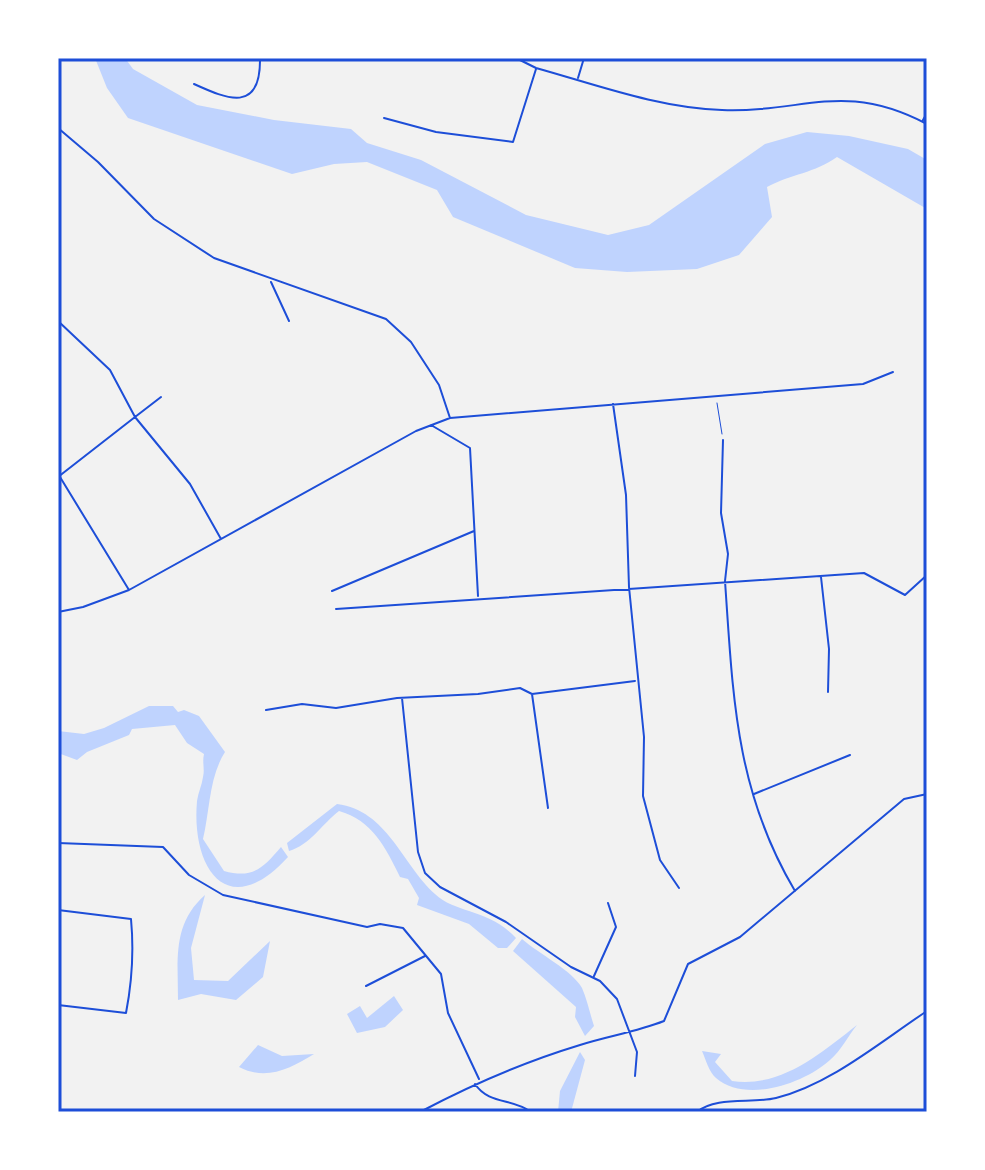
<svg xmlns="http://www.w3.org/2000/svg" width="985" height="1170" viewBox="0 0 985 1170" font-family="Roboto,sans-serif">
  <rect width="100%" height="100%" fill="#f2f2f2"/>
  <path fill="#bfd3fe" d="M95 58H125L133 69 197 105 274 120 351 129 367 143 421 160 526 215 608 235 649 225 765 144 807 132 849 136 908 149 927 160V209L837 157C815 173 791 174 767 187L772 217 739 255 697 269 627 272 575 268 453 217 437 190 367 162 334 164 292 174 128 118 107 88Z
    M149 706H173L178 712 184 710 199 716 225 752C209 777 210 810 203 839L224 871C253 879 263 868 281 847L288 857C228 923 191 869 197 801 198 793 202 785 203 777 205 769 202 763 204 754L187 743 175 725 132 729 129 735 87 752 77 760 58 753V731L84 734 104 728Z
    M337 804C388 811 401 863 435 894 456 914 488 908 516 938L507 948H498L469 924 417 905 419 898 408 879 400 877C386 848 372 820 339 811 322 824 310 845 289 851L287 843Z
    M205 895 191 948 194 980 228 981 270 941 263 977 236 1000 201 994 178 1000C178 960 172 924 205 895Z
    M522 939C539 954 573 971 582 988 587 999 590 1014 594 1026L585 1036 575 1017 576 1007 513 951Z
    M394 996 403 1010 385 1027 357 1033 347 1014 360 1006 367 1018Z
    M857 1025C848 1036 841 1051 830 1060 805 1083 746 1104 716 1078 709 1072 706 1060 702 1051L721 1054 715 1062 732 1081C781 1088 820 1054 857 1025Z
    M258 1045 282 1056 314 1054C290 1069 266 1081 239 1067Z
    M580 1052 585 1060 571 1112H558L560 1091Z"/>
  <g fill="none" stroke-linecap="round" stroke-linejoin="round">
    <path stroke="#1d4ed8" stroke-width="1" d="M717 403 722 434"/>
    <path stroke="#1d4ed8" stroke-width="2" d="M516 58 536 68C597 85 659 108 722 110 805 113 843 80 927 124
      M578 78 584 58
      M194 84C227 99 261 114 260 58
      M384 118 436 132 513 142 536 69
      M923 120 927 113
      M58 128 98 162 154 219 214 258 386 319 411 342 439 385 450 418 863 384 893 372
      M271 282 289 321
      M58 321 110 370 135 417 58 477
      M161 397 135 417 190 484 221 539
      M613 404 626 495 629 587 644 737 643 796 660 860 679 888
      M431 425 470 448 478 596
      M723 440 721 513 728 554 725 581C733 695 735 790 795 891
      M60 477 129 590
      M821 577 829 649 828 692
      M332 591 474 531
      M336 609 864 573 905 595 927 575
      M58 612 83 607 129 590 416 431 450 418
      M402 698 418 852 425 873 440 887 506 922 571 967 600 981 617 999 637 1052 635 1076
      M266 710 302 704 336 708 397 698 478 694 520 688 532 694
      M754 794 850 755
      M548 808 532 694 635 681
      M58 843 163 847 189 875 223 895 367 927 380 924 403 928 441 974 448 1013 479 1079
      M58 910 131 919C134 951 132 982 126 1013L58 1005
      M594 976 616 927 608 903
      M366 986 425 956
      M475 1084C489 1105 513 1098 531 1112
      M420 1112C471 1085 524 1062 580 1045 608 1036 636 1032 664 1021L688 964 740 937 904 799 927 794
      M697 1112C716 1096 752 1104 776 1098 831 1084 880 1042 927 1011"/>
  </g>
  <rect width="985" height="1170" fill="none" stroke="#ffffff" stroke-width="120"/>
  <rect x="60" y="60" width="865" height="1050" fill="none" stroke="#1d4ed8" stroke-width="3"/>
</svg>
